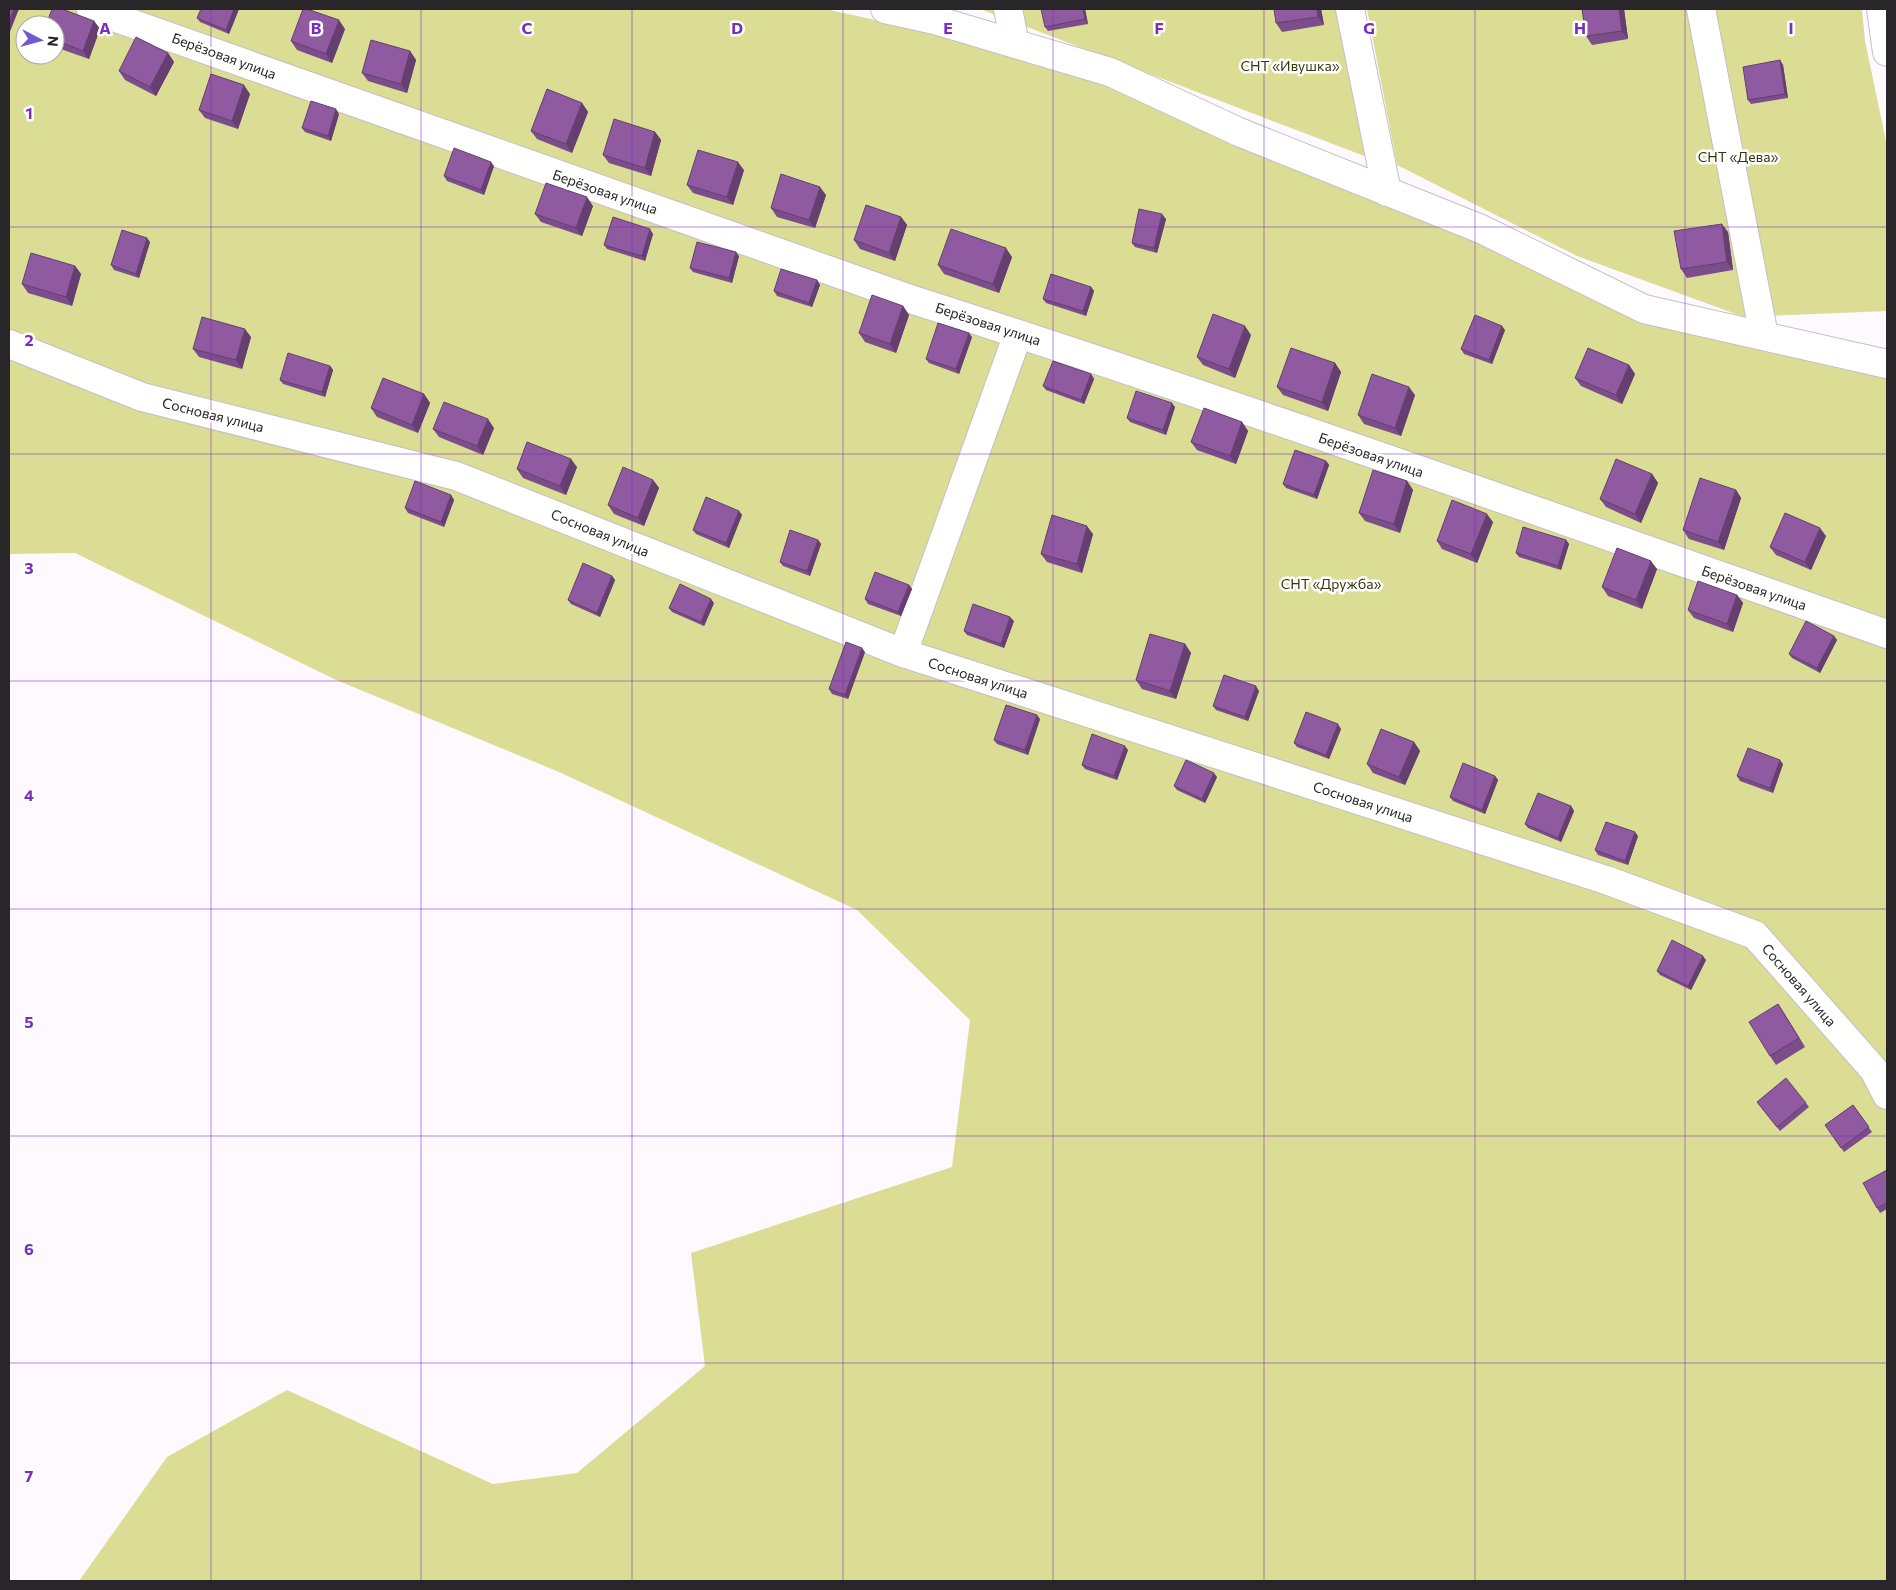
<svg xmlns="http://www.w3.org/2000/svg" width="1896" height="1590" viewBox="0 0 1896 1590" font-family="Commissioner,sans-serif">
  <rect width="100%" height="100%" fill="#fdf9ff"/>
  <path fill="#dadd93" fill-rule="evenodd" d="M9 9H825L935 33 1108 85 1473 240 1887 376V1581H79L167 1457 287 1390 493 1484 577 1473 705 1366 691 1253 952 1167 970 1020 857 910 559 772 334 679 75 553 9 554ZM25 25H55V55H25Z
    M980 9H1337L1367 157Z
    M1367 9H1862L1865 41 1887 146V311L1744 317 1577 256 1397 165Z"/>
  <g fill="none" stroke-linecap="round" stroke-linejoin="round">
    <defs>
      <path id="minor" d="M91 9 907 298C1236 403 1561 520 1887 634
        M885 9 935 20 1110 72 1239 132 1481 229 1644 309 1887 364
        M1008 9 1015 44
        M1350 9 1387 192
        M1701 9 1764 336
        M1881 9 1887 52
        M9 344 142 397 456 476 903 653 1606 880 1755 935 1874 1070 1887 1095
        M903 653 1018 334"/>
    </defs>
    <use href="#minor" stroke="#c4bfc6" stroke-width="30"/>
    <use href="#minor" stroke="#fff" stroke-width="28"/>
  </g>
  <path fill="#7b4d8a" d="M201 9H239L229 34 200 22 197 18Z
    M1085 9 1088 24 1048 31 1045 27Z
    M1321 9 1324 25 1282 32 1276 23Z
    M1582 9H1624L1628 39 1592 45 1586 36Z
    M94 21 100 29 89 59 55 47V25Z
    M345 29 332 63 297 50 291 41Z
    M410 51 416 60 407 93 368 81 362 73Z
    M168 53 174 62 156 96 125 80 119 71Z
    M1780 60 1783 65 1788 98 1751 104 1748 100Z
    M250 94 238 129 205 118 199 110Z
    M582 103 588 112 572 153 537 139 531 131Z
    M339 114 331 141 305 132 302 128Z
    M655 132 661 140 651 176 609 163 603 155Z
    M494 166 484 195 447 181 444 176Z
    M744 170 733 205 693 193 687 185Z
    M826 195 815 228 777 217 771 208Z
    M593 206 582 236 541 222 535 214Z
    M901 217 907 225 895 261 860 249 854 240Z
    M1166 219 1157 253 1135 247 1132 243Z
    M1728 232 1733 270 1687 278 1681 269Z
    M653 234 645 261 607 249 604 245Z
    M150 242 139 278 114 270 111 265Z
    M739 256 732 283 693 272 690 268Z
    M1012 257 999 293 944 274 938 265Z
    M75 266 81 274 72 306 28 293 22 284Z
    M817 280 820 285 812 307 777 296 774 291Z
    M1091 287 1094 291 1086 316 1046 303 1043 299Z
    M903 306 909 315 896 353 865 342 859 333Z
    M1505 330 1492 364 1464 354 1461 349Z
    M1251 335 1235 378 1203 365 1197 357Z
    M251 337 242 369 199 357 193 349Z
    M972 337 959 374 929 363 926 359Z
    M1335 363 1341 372 1328 411 1283 395 1277 387Z
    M1629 365 1635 374 1622 404 1581 386 1575 378Z
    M330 366 333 370 325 397 283 384 280 380Z
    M1091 374 1094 379 1084 404 1046 390 1043 386Z
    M424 394 430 403 418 433 377 417 371 408Z
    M1415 395 1401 436 1364 424 1358 415Z
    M1175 407 1166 435 1130 422 1127 418Z
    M1242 422 1248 431 1236 464 1197 450 1191 442Z
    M494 428 483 455 439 437 433 429Z
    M1326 461 1329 465 1317 499 1286 488 1283 484Z
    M577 467 566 495 523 478 517 469Z
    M1652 474 1658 483 1641 523 1606 507 1600 499Z
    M653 480 659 488 644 526 614 514 608 505Z
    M1407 481 1413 490 1400 533 1365 521 1359 513Z
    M1736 490 1741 498 1724 550 1689 539 1683 530Z
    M451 495 454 500 444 527 408 513 405 508Z
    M739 511 742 515 729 548 696 534 693 530Z
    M1493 522 1477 563 1442 549 1437 541Z
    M1093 534 1082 573 1047 562 1041 554Z
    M1826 536 1811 570 1776 555 1770 547Z
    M818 540 821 544 810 576 783 566 780 562Z
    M1566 540 1569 544 1561 570 1519 557 1516 553Z
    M1657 569 1642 609 1608 596 1602 587Z
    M612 576 615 580 600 617 571 604 568 600Z
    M909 585 912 589 901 616 868 604 865 599Z
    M1737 595 1743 603 1733 632 1694 618 1688 610Z
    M714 603 704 626 672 612 669 608Z
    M1014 621 1004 648 967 635 964 631Z
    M1834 636 1837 640 1820 673 1792 658 1789 654Z
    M1185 644 1191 653 1176 699 1142 689 1136 680Z
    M865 652 848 699 832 694 829 689Z
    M1259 691 1248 721 1216 710 1213 706Z
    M1040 719 1028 755 997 744 994 740Z
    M1341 729 1329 759 1297 747 1294 743Z
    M1414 742 1420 751 1405 785 1373 773 1367 764Z
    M1128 750 1117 780 1085 769 1082 765Z
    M1783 764 1773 793 1740 781 1737 776Z
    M1495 776 1498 780 1485 814 1453 801 1450 797Z
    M1217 777 1205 803 1177 790 1174 786Z
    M1571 806 1574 811 1561 842 1528 828 1525 824Z
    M1638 836 1628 865 1598 855 1595 850Z
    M1706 960 1691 990 1660 975 1657 971Z
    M1778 1004 1805 1047 1776 1065 1770 1056Z
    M1757 1102 1806 1103 1809 1107 1780 1131Z
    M1853 1105 1872 1132 1844 1152 1825 1125Z
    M1887 1170V1209L1880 1213 1877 1208Z"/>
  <path fill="#643f70" d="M14 9H19L9 34V22Z
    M234 9H239L229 34 226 30Z
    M1083 9H1085L1088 24 1085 19Z
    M1317 9H1321L1324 25 1318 17Z
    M1619 9H1624L1628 39 1622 31Z
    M339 20 345 29 332 63 326 54Z
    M94 21 100 29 89 59 83 51Z
    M410 51 416 60 407 93 401 84Z
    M168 53 174 62 156 96 150 87Z
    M1780 60 1783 65 1788 98 1785 94Z
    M244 85 250 94 238 129 232 121Z
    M582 103 588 112 572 153 566 144Z
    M336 109 339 114 331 141 328 136Z
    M655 132 661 140 651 176 645 168Z
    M491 162 494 166 484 195 481 190Z
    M738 162 744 170 733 205 727 197Z
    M820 187 826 195 815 228 809 220Z
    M587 197 593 206 582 236 576 228Z
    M1162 214 1166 219 1157 253 1154 248Z
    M901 217 907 225 895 261 889 253Z
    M1722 224 1728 232 1733 270 1727 262Z
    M650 229 653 234 645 261 642 256Z
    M147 238 150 242 139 278 136 274Z
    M1006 248 1012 257 999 293 993 284Z
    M736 252 739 256 732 283 729 278Z
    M75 266 81 274 72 306 66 297Z
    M817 280 820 285 812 307 809 303Z
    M1091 287 1094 291 1086 316 1083 311Z
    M903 306 909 315 896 353 890 344Z
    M1245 326 1251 335 1235 378 1229 369Z
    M1502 326 1505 330 1492 364 1489 360Z
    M245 329 251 337 242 369 236 360Z
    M969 333 972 337 959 374 956 369Z
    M1335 363 1341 372 1328 411 1322 402Z
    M1629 365 1635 374 1622 404 1616 395Z
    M330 366 333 370 325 397 322 392Z
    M1091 374 1094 379 1084 404 1081 400Z
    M1409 387 1415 395 1401 436 1395 428Z
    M424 394 430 403 418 433 412 425Z
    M1172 403 1175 407 1166 435 1163 430Z
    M488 419 494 428 483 455 477 446Z
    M1242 422 1248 431 1236 464 1230 456Z
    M571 459 577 467 566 495 560 486Z
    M1326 461 1329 465 1317 499 1314 495Z
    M1652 474 1658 483 1641 523 1635 514Z
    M653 480 659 488 644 526 638 518Z
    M1407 481 1413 490 1400 533 1394 524Z
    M1736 490 1741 498 1724 550 1718 542Z
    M451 495 454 500 444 527 441 522Z
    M739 511 742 515 729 548 726 543Z
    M1487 514 1493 522 1477 563 1471 554Z
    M1087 526 1093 534 1082 573 1077 564Z
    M1820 528 1826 536 1811 570 1805 562Z
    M818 540 821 544 810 576 807 571Z
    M1566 540 1569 544 1561 570 1558 566Z
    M1651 561 1657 569 1642 609 1636 600Z
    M612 576 615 580 600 617 597 613Z
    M909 585 912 589 901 616 898 612Z
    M1737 595 1743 603 1733 632 1727 624Z
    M711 599 714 603 704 626 701 622Z
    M1010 617 1014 621 1004 648 1001 644Z
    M1834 636 1837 640 1820 673 1817 668Z
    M1185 644 1191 653 1176 699 1170 691Z
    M862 648 865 652 848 699 845 695Z
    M1256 686 1259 691 1248 721 1245 717Z
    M1037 715 1040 719 1028 755 1025 750Z
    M1338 724 1341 729 1329 759 1326 755Z
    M1414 742 1420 751 1405 785 1399 777Z
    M1125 746 1128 750 1117 780 1114 776Z
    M1780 760 1783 764 1773 793 1770 788Z
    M1214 773 1217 777 1205 803 1202 799Z
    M1495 776 1498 780 1485 814 1482 810Z
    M1571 806 1574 811 1561 842 1558 838Z
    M1635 832 1638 836 1628 865 1625 861Z
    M1703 956 1706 960 1691 990 1688 986Z
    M1778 1004 1784 1013 1805 1047 1799 1038Z"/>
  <path fill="#8f5aa0" stroke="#643f70" d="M9 9H14L9 22Z
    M52 9H62L94 21 83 51 55 40V25H46Z
    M201 9H234L226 30 197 18Z
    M303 9H307L339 20 326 54 291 41Z
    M1041 9H1083L1085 19 1045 27Z
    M1274 9H1317L1318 17 1276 23Z
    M1582 9H1619L1622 31 1586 36Z
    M136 37 168 53 150 87 119 71Z
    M371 40 410 51 401 84 362 73Z
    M1780 60 1785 94 1748 100 1743 67Z
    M211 74 244 85 232 121 199 110Z
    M547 89 582 103 566 144 531 131Z
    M311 101 336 109 328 136 302 128Z
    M614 119 655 132 645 168 603 155Z
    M454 148 491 162 481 190 444 176Z
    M698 150 738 162 727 197 687 185Z
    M781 174 820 187 809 220 771 208Z
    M546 183 587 197 576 228 535 214Z
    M866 205 901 217 889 253 854 240Z
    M1139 209 1162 214 1154 248 1132 243Z
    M613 217 650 229 642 256 604 245Z
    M1722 224 1727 262 1681 269 1674 231Z
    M951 229 1006 248 993 284 938 265Z
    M122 230 147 238 136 274 111 265Z
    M697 242 736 252 729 278 690 268Z
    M31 253 75 266 66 297 22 284Z
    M781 269 817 280 809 303 774 291Z
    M1051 274 1091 287 1083 311 1043 299Z
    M872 295 903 306 890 344 859 333Z
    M1213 314 1245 326 1229 369 1197 357Z
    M1475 315 1502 326 1489 360 1461 349Z
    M202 317 245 329 236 360 193 349Z
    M938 323 969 333 956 369 926 359Z
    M1291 348 1335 363 1322 402 1277 387Z
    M1588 348 1629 365 1616 395 1575 378Z
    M288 353 330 366 322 392 280 380Z
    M1053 361 1091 374 1081 400 1043 386Z
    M1372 374 1409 387 1395 428 1358 415Z
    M383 378 424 394 412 425 371 408Z
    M1136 391 1172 403 1163 430 1127 418Z
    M444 402 488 419 477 446 433 429Z
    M1204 408 1242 422 1230 456 1191 442Z
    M527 442 571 459 560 486 517 469Z
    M1295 450 1326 461 1314 495 1283 484Z
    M1616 459 1652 474 1635 514 1600 499Z
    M623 467 653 480 638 518 608 505Z
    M1373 470 1407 481 1394 524 1359 513Z
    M1700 478 1736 490 1718 542 1683 530Z
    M415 481 451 495 441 522 405 508Z
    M706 497 739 511 726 543 693 530Z
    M1452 500 1487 514 1471 554 1437 541Z
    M1785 513 1820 528 1805 562 1770 547Z
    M1052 515 1087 526 1077 564 1041 554Z
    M1523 527 1566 540 1558 566 1516 553Z
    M790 530 818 540 807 571 780 562Z
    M1617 548 1651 561 1636 600 1602 587Z
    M583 563 612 576 597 613 568 600Z
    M875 572 909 585 898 612 865 599Z
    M1698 581 1737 595 1727 624 1688 610Z
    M680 584 711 599 701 622 669 608Z
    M973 604 1010 617 1001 644 964 631Z
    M1806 621 1834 636 1817 668 1789 654Z
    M1150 634 1185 644 1170 691 1136 680Z
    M846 642 862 648 845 695 829 689Z
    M1224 675 1256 686 1245 717 1213 706Z
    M1006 705 1037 715 1025 750 994 740Z
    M1306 712 1338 724 1326 755 1294 743Z
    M1381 729 1414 742 1399 777 1367 764Z
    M1092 734 1125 746 1114 776 1082 765Z
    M1748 748 1780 760 1770 788 1737 776Z
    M1186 760 1214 773 1202 799 1174 786Z
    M1463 763 1495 776 1482 810 1450 797Z
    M1538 793 1571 806 1558 838 1525 824Z
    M1606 822 1635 832 1625 861 1595 850Z
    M1672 940 1703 956 1688 986 1657 971Z
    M1778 1004 1799 1038 1770 1056 1749 1022Z
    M1786 1078 1806 1103 1777 1127 1757 1102Z
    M1853 1105 1869 1127 1841 1148 1825 1125Z
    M1887 1170V1203L1877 1208 1863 1183Z"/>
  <path fill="none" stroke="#7b2cbf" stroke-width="1" stroke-opacity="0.55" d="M211 9V1581M421 9V1581M632 9V1581M843 9V1581M1053 9V1581M1264 9V1581M1475 9V1581M1685 9V1581M9 227H1887M9 454H1887M9 681H1887M9 909H1887M9 1136H1887M9 1363H1887"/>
  <g text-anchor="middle" stroke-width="5" stroke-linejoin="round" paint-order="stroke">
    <g font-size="14" fill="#282628" stroke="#fff">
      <text transform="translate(224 56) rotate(20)" y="5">Берёзовая улица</text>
      <text transform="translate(605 192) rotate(19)" y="5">Берёзовая улица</text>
      <text transform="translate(988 324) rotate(18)" y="5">Берёзовая улица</text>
      <text transform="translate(213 415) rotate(14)" y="5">Сосновая улица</text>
      <text transform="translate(1371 455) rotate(19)" y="5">Берёзовая улица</text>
      <text transform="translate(600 533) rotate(22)" y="5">Сосновая улица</text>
      <text transform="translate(1754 588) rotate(19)" y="5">Берёзовая улица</text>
      <text transform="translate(978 678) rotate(18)" y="5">Сосновая улица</text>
      <text transform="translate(1363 802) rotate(18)" y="5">Сосновая улица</text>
      <text transform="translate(1799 985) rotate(49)" y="5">Сосновая улица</text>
    </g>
    <g font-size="14" fill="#35360c" stroke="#fff">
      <text x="1290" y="71">СНТ «Ивушка»</text>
      <text x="1738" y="162">СНТ «Дева»</text>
      <text x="1331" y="589">СНТ «Дружба»</text>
    </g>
  </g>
  <g font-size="16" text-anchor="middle" font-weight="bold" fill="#7b2cbf" stroke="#fff" stroke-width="5" stroke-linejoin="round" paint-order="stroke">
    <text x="105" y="34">A</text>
    <text x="316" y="34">B</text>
    <text x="527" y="34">C</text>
    <text x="737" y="34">D</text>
    <text x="948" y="34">E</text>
    <text x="1159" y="34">F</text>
    <text x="1369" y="34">G</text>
    <text x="1580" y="34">H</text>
    <text x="1791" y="34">I</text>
    <text x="29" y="119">1</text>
    <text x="29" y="346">2</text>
    <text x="29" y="574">3</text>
    <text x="29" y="801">4</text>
    <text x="29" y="1028">5</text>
    <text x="29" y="1255">6</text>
    <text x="29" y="1482">7</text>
  </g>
  <rect width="1896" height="1590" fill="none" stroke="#282628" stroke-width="20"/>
  <g transform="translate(40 40) rotate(96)"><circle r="24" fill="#ffffff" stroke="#a9a8a9"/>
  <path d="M0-4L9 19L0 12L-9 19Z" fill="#7259d3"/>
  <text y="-8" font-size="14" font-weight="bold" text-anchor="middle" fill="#282628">N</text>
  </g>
</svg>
